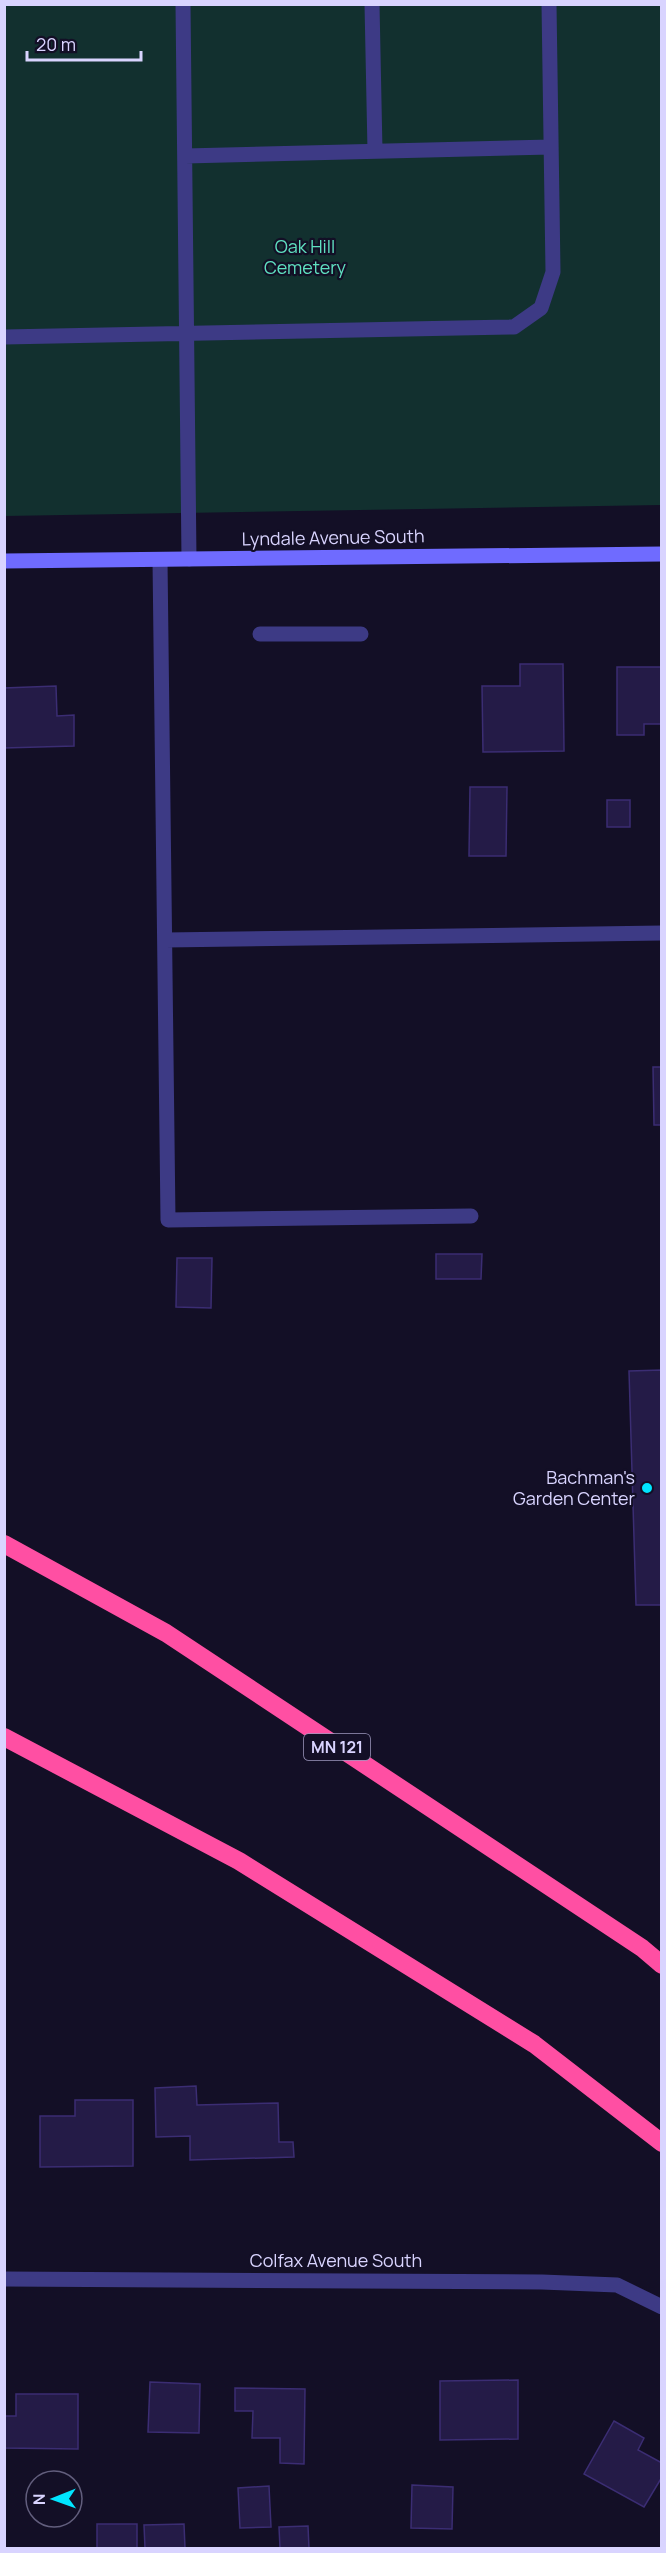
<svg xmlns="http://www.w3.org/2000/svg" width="666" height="2553" viewBox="0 0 666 2553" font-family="Manrope,sans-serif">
  <rect width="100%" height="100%" fill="#130f26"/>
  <path fill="#12302f" d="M4 5H661V505L5 516Z"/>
  <path fill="#241b47" stroke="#3b2d73" stroke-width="1.5" d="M520 664H563L564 751 483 752 482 686H520Z
    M617 667H662V724H644V735H617Z
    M56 686 57 716 74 715V746L4 748V688Z
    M470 787H507L506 856H469Z
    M607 800H630V827H607Z
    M653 1067H662V1125H654Z
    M436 1254H482L481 1279H436Z
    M177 1258H212L211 1308 176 1307Z
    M662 1370V1605H636L629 1371Z
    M196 2086 197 2105 278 2103 279 2142H293L294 2157 190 2160V2136L156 2137 155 2088Z
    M75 2100H133V2166L40 2167V2116H75Z
    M518 2380V2439L440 2440V2381Z
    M150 2382 200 2384 199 2433 148 2432Z
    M235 2388 305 2389 304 2464 280 2463V2438H252L253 2411H235Z
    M16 2394H78V2449L4 2448V2416H16Z
    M614 2421 644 2438 638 2450 662 2463V2477L644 2507 584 2474Z
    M412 2485 453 2487 452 2529 411 2528Z
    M269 2486 271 2527 240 2528 238 2488Z
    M97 2524H137V2548H97Z
    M184 2524 185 2548H145L144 2525Z
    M308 2526 309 2548H280L279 2527Z"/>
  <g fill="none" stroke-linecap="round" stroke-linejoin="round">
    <path stroke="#3d3a85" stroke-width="15" d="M183 4 189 559
      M372 4 375 151
      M185 156 551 147
      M4 337 514 327 541 308 553 272 549 4
      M160 560 168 1220 471 1216
      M260 634H361
      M165 940 662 933"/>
    <path stroke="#3d3a85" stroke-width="15" d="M4 2279 542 2282 617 2285 662 2307"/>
    <path stroke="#6f6bff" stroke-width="15" d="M4 561 662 554"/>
    <path stroke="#ff4fa3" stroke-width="18" d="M4 1544 166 1633 642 1948 662 1965
      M4 1737 239 1861 534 2044 662 2143"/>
  </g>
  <circle fill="#00e5ff" stroke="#130f26" stroke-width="2" cx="647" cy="1488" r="6"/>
  <g text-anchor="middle" stroke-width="4.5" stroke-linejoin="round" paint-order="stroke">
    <rect fill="#130f26" stroke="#9e99be" stroke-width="1.5" x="304" y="1734" width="66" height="26" rx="4.5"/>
    <g font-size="16" font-weight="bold" fill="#d9d4ff">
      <text x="337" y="1753">MN 121</text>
    </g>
    <g font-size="18" fill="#5fe0c0" stroke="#130f26">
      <text x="305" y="253">Oak Hill<tspan x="305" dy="21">Cemetery</tspan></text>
    </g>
    <g font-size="18" fill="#d9d4ff" stroke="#130f26">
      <text transform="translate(333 538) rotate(-1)" y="6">Lyndale Avenue South</text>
      <text x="336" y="2267">Colfax Avenue South</text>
    </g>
    <g font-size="18" fill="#d9d4ff" stroke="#130f26" text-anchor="end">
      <text x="635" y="1484">Bachman's<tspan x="635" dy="21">Garden Center</tspan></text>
    </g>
  </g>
  <rect width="666" height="2553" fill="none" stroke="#d9d4ff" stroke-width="12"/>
  <g transform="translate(54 2499) rotate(269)"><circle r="28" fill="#130f26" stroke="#625e7d" stroke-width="1.5"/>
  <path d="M0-4.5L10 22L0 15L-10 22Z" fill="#00e5ff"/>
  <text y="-9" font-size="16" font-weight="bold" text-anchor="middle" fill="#d9d4ff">N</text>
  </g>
  <path d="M27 51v9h114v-9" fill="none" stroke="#d9d4ff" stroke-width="3"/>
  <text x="36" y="51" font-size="18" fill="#d9d4ff" stroke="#130f26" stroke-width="4.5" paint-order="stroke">20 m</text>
</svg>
